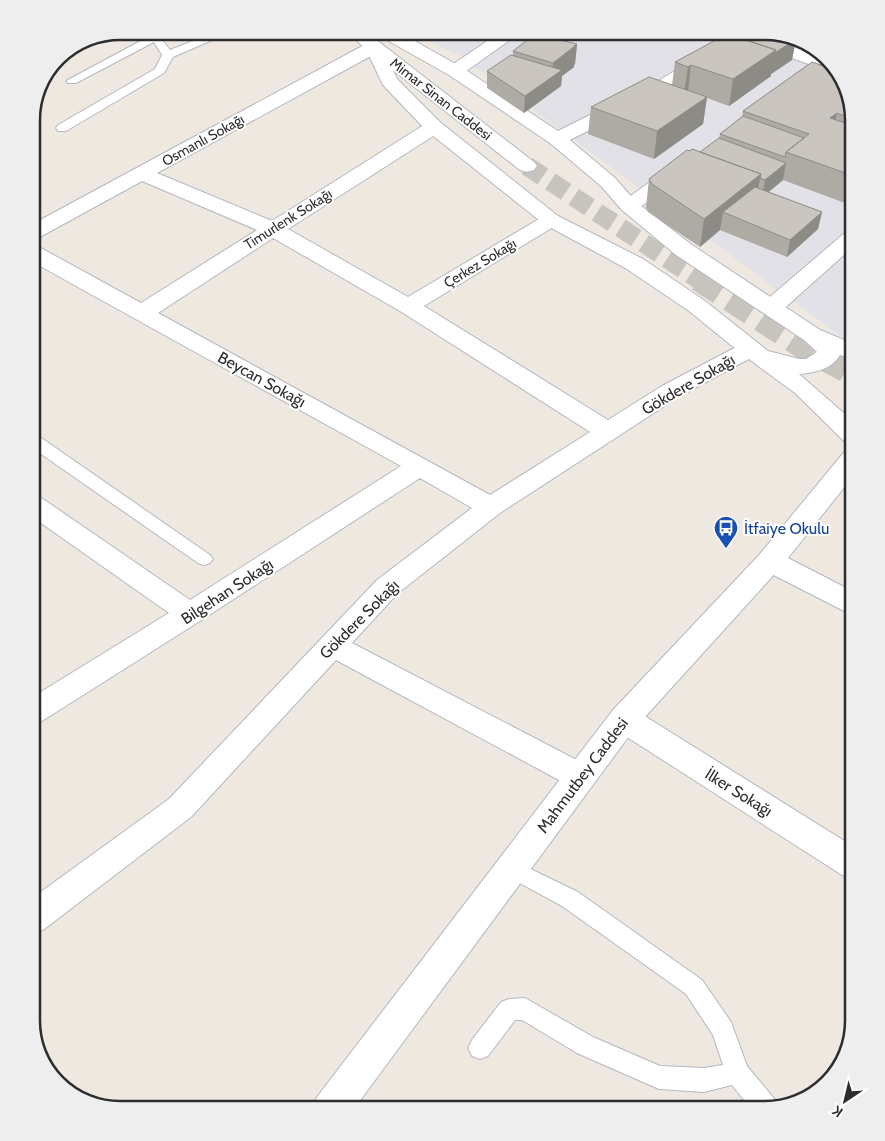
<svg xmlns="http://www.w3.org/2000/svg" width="885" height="1141" viewBox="0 0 885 1141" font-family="Cabin,sans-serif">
  <rect width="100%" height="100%" fill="#eee8e1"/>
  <path fill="#e2e1e7" d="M404 31H770L809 43 839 71 854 121V341L843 338 459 55Z"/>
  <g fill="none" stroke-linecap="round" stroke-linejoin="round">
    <path stroke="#c7c3bd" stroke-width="19" stroke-dasharray="19 9" stroke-linecap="butt" d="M527 166 701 281"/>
    <path stroke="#c7c3bd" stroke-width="25" stroke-dasharray="25 12" stroke-linecap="butt" d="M699 279 810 351 854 374"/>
    <defs>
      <path id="lane" d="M143 31H155L170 50 218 31H233L173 57 164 73 66 131H58L56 128 58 125 155 69 162 55 154 42 76 83H68L66 81 148 37Z
        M31 434 37 435 210 555 213 559 210 563 204 565 198 563 31 447Z
        M512 860 578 892 702 980 731 1022 747 1066 776 1101 778 1106 765 1110H752L732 1085 704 1092 659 1089 577 1053 522 1020H515L488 1056 480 1059 472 1056 468 1048 472 1040 501 1002 509 999 525 998 593 1037 660 1066 704 1068 723 1065 713 1035 686 994 562 906 505 875 501 869 505 863Z"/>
      <path id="street" d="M502 31H522L461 75 455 76 449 75 446 71 449 67Z
        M732 31H749L741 45 672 88 564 143 557 145 550 143 547 139 550 135 660 80 728 38Z
        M759 33 824 57 839 71H828L756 45 750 38 753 34Z
        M374 42 380 43 383 47 380 51 157 173 272 221 427 123 434 121 441 123 444 127 441 131 288 229 408 297 544 216 551 214 558 216 561 220 558 224 424 306 608 420 662 386 742 344 750 342 758 344 762 349 758 354 680 396 500 513 397 594 352 643 592 768 597 777 592 786 581 790 570 786 336 660 191 817 43 930 31 934V899L169 799 377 580 472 508 420 478 200 621 42 721 31 725V698L169 613 31 516V494L40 497 190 600 401 466 31 261V246L39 247 141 303 257 230 142 181 38 238 31 240V225L368 43ZM273 238 400 311 590 432 490 495 158 313Z
        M679 164 686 166 689 170 686 174 636 210 629 212 622 210 619 206 622 202 672 166Z
        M854 229V246L780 312 772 314 764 312 761 307 764 302 847 231Z
        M770 551 780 554 854 592V614L844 611 760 568 756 561 760 554Z
        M624 707 635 710 854 847V879L842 875 613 728 609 719 613 710Z"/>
      <path id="secondary" d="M346 31H365L534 162 537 166 534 170 527 172 520 170 393 70 397 79 441 123 558 216 643 259 705 301 768 351 799 359H806L817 352 804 340 676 255 622 210 601 186 550 143 449 75 378 35 376 31H397L461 67 564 135 615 178 636 202 692 245 820 330 854 344V360L840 355C832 369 814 373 799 374L854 422V444L845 442 795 393 742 354 689 311 627 269 544 224 427 131 383 85 366 49Z
        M854 449V475L780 568 635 728 353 1110H311L317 1097 613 710 760 554 845 451Z"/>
    </defs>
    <use href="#lane" stroke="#b4b7bf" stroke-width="2"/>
    <use href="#street" stroke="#b4b7bf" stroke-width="2"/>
    <use href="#secondary" stroke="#b4b7bf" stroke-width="2"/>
    <use href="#lane" fill="#fff" fill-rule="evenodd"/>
    <use href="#street" fill="#fff" fill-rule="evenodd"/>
    <use href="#secondary" fill="#fff" fill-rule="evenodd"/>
  </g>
  <path fill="#aeaaa4" d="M770 31 809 43 819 52 795 45 792 60 771 74V76L729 106 707 98 703 124 654 159 588 134 591 107 672 85 675 62 740 38Z
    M577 44 575 64 574 65V67L562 76 561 86 524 113 487 88V71L513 56V51Z
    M820 65 839 71 854 120V205L853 206 783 180 769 192 822 212 818 229 787 257 720 230 700 247 648 212 646 207 649 179 690 151 700 152 719 138 720 134 742 117 743 111Z"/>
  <path fill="#8d8b86" d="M796 39 792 60 771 74V76L729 106 733 79 776 50Z
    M577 44 575 64 574 65V67L562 76 561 86 524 113 525 96 552 77 553 63Z
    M691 65 688 91 684 93 688 67Z
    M707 97 703 124 654 159 657 131Z
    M837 113 831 140 830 118Z
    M786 163 783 180 762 197 765 180Z
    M761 174 755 202 723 212 720 230 700 247 704 219Z
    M822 212 818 229 787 257 790 240Z"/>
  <path fill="#cac6bf" stroke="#8d8b86" d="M752 31H770L796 39 775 53 776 50 740 38Z
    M535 34 577 44 574 46H575L553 63 513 51Z
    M727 34 776 50 733 79 691 65 688 67 675 62Z
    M511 55 562 70 525 96 487 71Z
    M827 60 839 71 820 65Z
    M812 62 839 71 853 119 837 113 830 118 854 126V176L786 152 809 134 743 111Z
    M649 77 707 97 657 131 591 107Z
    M743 116 804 138 786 152 785 157 720 134Z
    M719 138 786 163 765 180 760 178 761 174 700 152Z
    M692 149 761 174 704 219 652 184 649 179 687 150 690 151Z
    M755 187 822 212 790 240 723 212Z"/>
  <defs>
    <symbol id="bus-pin" viewBox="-11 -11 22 30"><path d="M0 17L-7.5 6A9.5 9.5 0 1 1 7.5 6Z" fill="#1a4fb4" stroke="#fff"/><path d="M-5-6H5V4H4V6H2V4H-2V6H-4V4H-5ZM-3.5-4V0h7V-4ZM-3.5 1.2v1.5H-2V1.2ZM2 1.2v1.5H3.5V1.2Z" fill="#fff"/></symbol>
  </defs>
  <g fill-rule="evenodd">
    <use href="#bus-pin" x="712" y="514" width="28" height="38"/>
  </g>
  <g text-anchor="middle" stroke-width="4" stroke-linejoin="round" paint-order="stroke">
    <g font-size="14" fill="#2d2d2d" stroke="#fff">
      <text transform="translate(441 99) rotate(38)" y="5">Mimar Sinan Caddesi</text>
      <text transform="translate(203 140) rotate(-29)" y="5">Osmanlı Sokağı</text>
      <text transform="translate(288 219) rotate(-32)" y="5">Timurlenk Sokağı</text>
      <text transform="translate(480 263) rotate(-31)" y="5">Çerkez Sokağı</text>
    </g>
    <g font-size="16" fill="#2d2d2d" stroke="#fff">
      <text transform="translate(262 379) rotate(29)" y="6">Beycan Sokağı</text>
      <text transform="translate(688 384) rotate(-30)" y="6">Gökdere Sokağı</text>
      <text transform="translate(227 591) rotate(-33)" y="6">Bilgehan Sokağı</text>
      <text transform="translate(359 619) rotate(-45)" y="6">Gökdere Sokağı</text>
      <text transform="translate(582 775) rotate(-53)" y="6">Mahmutbey Caddesi</text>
      <text transform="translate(739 792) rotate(32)" y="6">İlker Sokağı</text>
    </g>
    <g font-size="16" fill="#164399" stroke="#fff" text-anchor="start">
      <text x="744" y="534">İtfaiye Okulu</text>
    </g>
  </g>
  <path d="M0 0H885V1141H0ZM120 40H765A80 80 0 0 1 845 120V1021A80 80 0 0 1 765 1101H120A80 80 0 0 1 40 1021V120A80 80 0 0 1 120 40Z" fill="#eee" fill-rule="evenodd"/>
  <path fill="none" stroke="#2d2d2d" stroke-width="2.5" d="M120 40H765A80 80 0 0 1 845 120V1021A80 80 0 0 1 765 1101H120A80 80 0 0 1 40 1021V120A80 80 0 0 1 120 40Z"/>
  <g transform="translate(845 1101) rotate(215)" stroke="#ffffff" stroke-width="4" paint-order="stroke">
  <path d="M0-4L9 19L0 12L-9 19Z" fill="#2d2d2d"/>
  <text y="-8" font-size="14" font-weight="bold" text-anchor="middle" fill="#2d2d2d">K</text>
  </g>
</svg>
